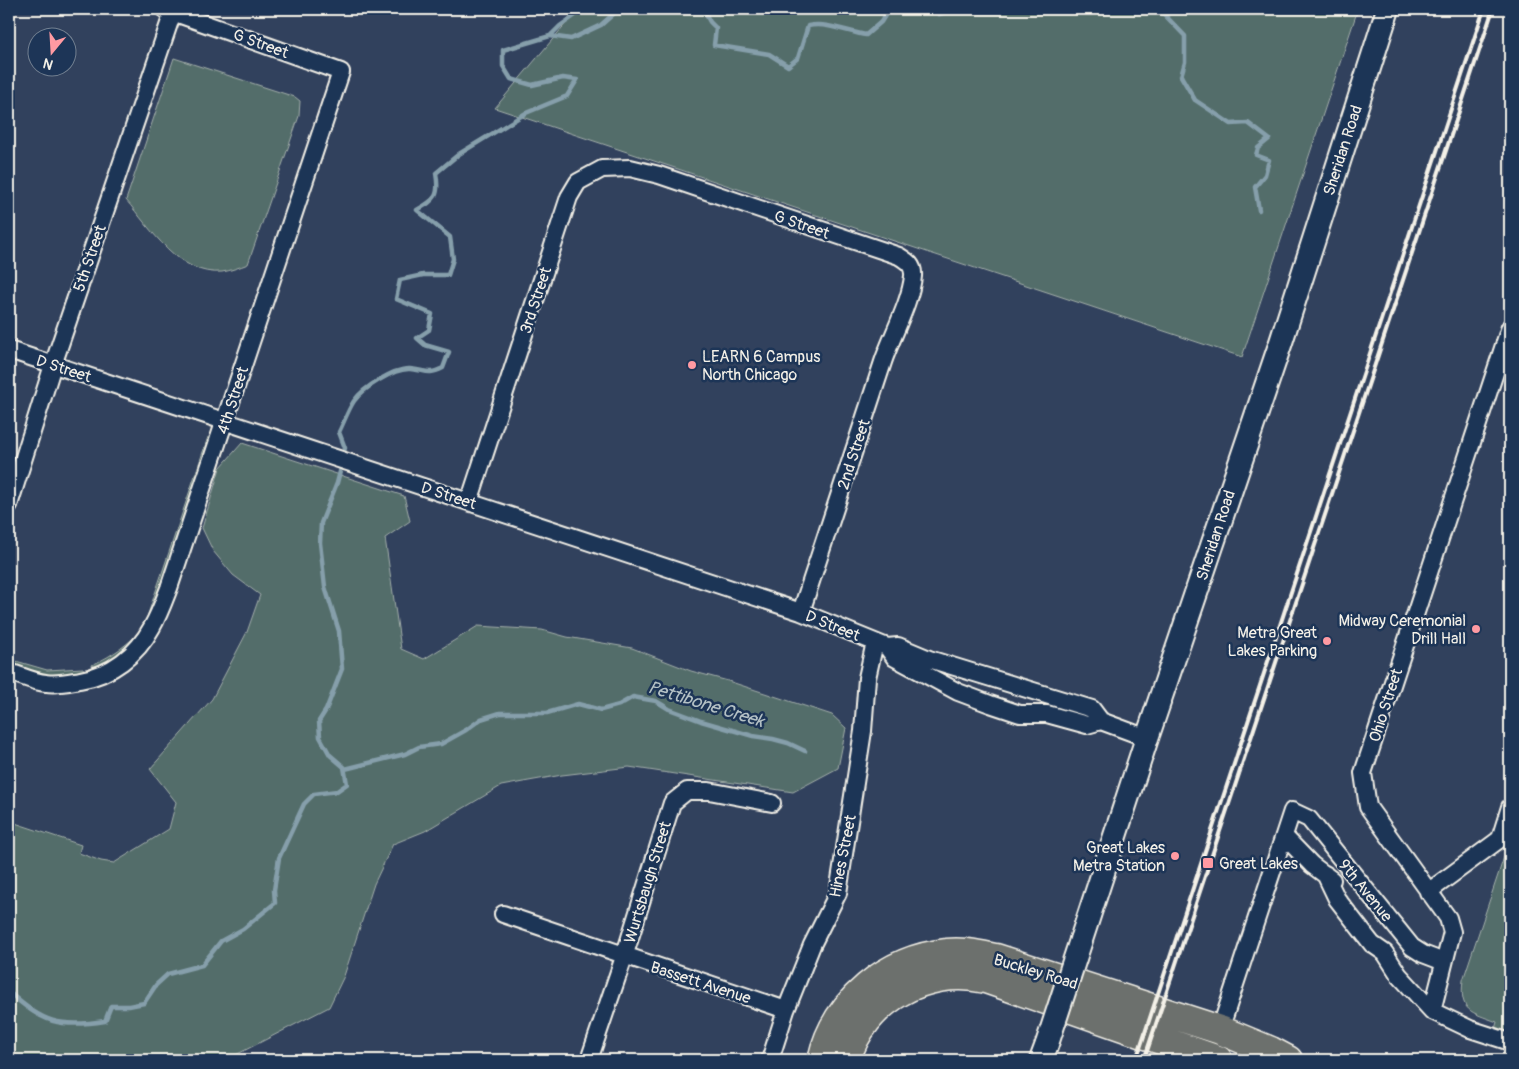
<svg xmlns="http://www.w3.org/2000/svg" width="1519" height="1069" viewBox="0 0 1519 1069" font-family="Pangolin,sans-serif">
  <rect width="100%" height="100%" fill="#31415d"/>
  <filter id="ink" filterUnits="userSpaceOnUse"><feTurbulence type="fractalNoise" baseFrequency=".02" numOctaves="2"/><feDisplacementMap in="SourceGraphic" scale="10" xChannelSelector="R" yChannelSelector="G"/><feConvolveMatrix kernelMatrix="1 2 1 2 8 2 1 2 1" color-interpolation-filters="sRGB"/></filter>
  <g filter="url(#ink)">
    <path fill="#536d6b" stroke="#a4afaa" d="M578 9H1358L1242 357 495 108Z
      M174 58 295 97 300 101 299 116 248 264C240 267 230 271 222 272 179 276 151 229 126 200Z
      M208 437 211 438 150 622 123 655 94 670 92 665C113 655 130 644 144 626Z
      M242 443 404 496 410 521 385 538 401 649 424 659 478 626 542 630 567 637 632 648 691 671 728 681 832 715 846 728 838 768 793 792 629 767 562 775 501 786 425 831 393 844 374 884 344 976 329 1007 226 1060H9V821L81 845 79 853 101 861 114 863 169 829 176 802 150 769 212 699 247 632 260 595 233 575 213 551 202 528 220 468Z
      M9 659 47 670 83 668 85 673C56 678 36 674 9 665Z
      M1510 839V1033L1495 1029 1497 1022C1471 1012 1459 1012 1463 980Z"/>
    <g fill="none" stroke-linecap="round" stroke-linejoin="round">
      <path stroke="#869fab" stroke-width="4.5" d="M703 9 710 22 716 28 714 45 769 54 788 66 798 58 808 26C828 22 847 32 866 35L881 22 889 9
        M930 9 939 14 958 9
        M1159 9 1185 36V62L1181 76 1195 100 1231 124 1248 123 1269 139 1258 148 1256 155 1269 160 1265 175 1255 187 1259 210
        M550 36 560 26 577 14 576 9
        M343 456 345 448 339 432C344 422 348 410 354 401 363 388 394 368 410 369 426 370 427 376 443 368L449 352 425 345 417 338 429 330 432 314 396 299 400 280 423 275H448L453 259 450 237 417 210C436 199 440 196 436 173L459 154 526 113 567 96 577 80 563 78 532 85 511 79 503 66V50L550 36 571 39 601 25 619 9
        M345 769 405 754 419 747 441 744 466 730 481 719 500 713H547L578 704 601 710 619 705 633 697 656 701 669 709 701 721 753 736 773 739 788 743 805 751
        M9 992C42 1023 60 1028 105 1021L111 1006H129L144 1003 156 985 168 974 202 965 221 941 243 929 275 903 274 890 279 858 304 804 314 794 337 791 347 784 344 767 330 755 320 737 319 721 326 710 342 669 339 631 325 587 320 543 321 523 337 483 342 464"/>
      <defs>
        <path id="street" d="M9 350 801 612 887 647 895 658 958 692 990 704 1020 714H1047L1087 725 1101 721
          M469 502 569 197 578 182 602 169 630 168 659 175 899 256C907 261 914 265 913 276 911 301 891 338 883 362 856 445 828 528 801 612
          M9 505 53 365 173 12
          M887 647 898 646 929 659 1092 709 1101 721 1147 738
          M9 672C20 675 33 682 46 683 57 685 69 682 80 680 111 675 137 655 152 627 159 615 164 601 169 588L341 72 164 9
          M1284 836 1312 865 1332 880
          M1325 874 1337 899 1372 944 1385 953 1399 975 1432 1011 1470 1029 1510 1042
          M1428 892 1500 839 1510 807
          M503 914 786 1010
          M1432 1011 1452 932 1448 918 1368 807 1363 773 1510 327
          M1220 1030 1292 811 1309 819 1412 947 1423 954 1444 962
          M589 1060 624 957 672 803 687 791H709L772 803
          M770 1060 786 1010 812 945 838 893 863 731 867 678 875 642"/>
        <path id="secondary" d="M1081 940 1147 738 1281 342 1388 9
          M1041 1060 1047 1044"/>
        <path id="highway" d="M822 1060C835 1001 888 959 947 953 963 951 980 955 996 958L1220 1030 1271 1051 1288 1060
          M846 1060C864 1000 926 965 986 979L1218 1060"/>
      </defs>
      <use href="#street" stroke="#f4f1e8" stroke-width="20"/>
      <use href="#secondary" stroke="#f4f1e8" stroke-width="26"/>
      <use href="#highway" stroke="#f4f1e8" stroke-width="31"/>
      <use href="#street" stroke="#1d3557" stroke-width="16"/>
      <use href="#secondary" stroke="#1d3557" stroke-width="22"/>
      <use href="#highway" stroke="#6c706d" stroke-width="28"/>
      <path stroke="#f4f1e8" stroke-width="4" d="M1136 1060 1484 9
        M1144 1060 1493 9"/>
      <defs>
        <path id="secondary-bridge" d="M1047 1044 1081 940"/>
      </defs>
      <use href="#secondary-bridge" stroke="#f4f1e8" stroke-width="26" stroke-linecap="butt"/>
      <use href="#secondary-bridge" stroke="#1d3557" stroke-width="22"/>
    </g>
  </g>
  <g fill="#ff9aa2" stroke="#1d3557" stroke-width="2">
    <circle cx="692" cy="365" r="5"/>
    <circle cx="1476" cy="629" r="5"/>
    <circle cx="1327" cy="641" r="5"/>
    <circle cx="1175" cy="856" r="5"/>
    <rect x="1202" y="857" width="12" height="12" rx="2.5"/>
  </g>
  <g text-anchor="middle" stroke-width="5" stroke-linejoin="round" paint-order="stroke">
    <g font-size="16" fill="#f4f1e8" stroke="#1d3557">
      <text transform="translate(261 43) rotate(20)" y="6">G Street</text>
      <text transform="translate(1342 150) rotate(-72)" y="6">Sheridan Road</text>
      <text transform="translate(802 224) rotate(19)" y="6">G Street</text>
      <text transform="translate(89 258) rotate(-71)" y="6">5th Street</text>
      <text transform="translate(535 300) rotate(-72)" y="6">3rd Street</text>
      <text transform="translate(64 368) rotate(18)" y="6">D Street</text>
      <text transform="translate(232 400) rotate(-72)" y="6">4th Street</text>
      <text transform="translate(853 454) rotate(-72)" y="6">2nd Street</text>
      <text transform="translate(449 495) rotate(18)" y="6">D Street</text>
      <text transform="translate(1215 535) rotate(-72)" y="6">Sheridan Road</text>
      <text transform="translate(833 625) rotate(22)" y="6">D Street</text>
      <text transform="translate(1385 705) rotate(-72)" y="6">Ohio Street</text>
      <text transform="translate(842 856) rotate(-79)" y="6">Hines Street</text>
      <text transform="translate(647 882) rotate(-73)" y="6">Wurtsbaugh Street</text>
      <text transform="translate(1366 890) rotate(51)" y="6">9th Avenue</text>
      <text transform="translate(1036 971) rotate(17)" y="6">Buckley Road</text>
      <text transform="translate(701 982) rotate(18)" y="6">Bassett Avenue</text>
    </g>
    <g font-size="16" fill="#f4f1e8" stroke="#1d3557" text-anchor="end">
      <text x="702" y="362" text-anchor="start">LEARN 6 Campus<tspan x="702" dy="18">North Chicago</tspan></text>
      <text x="1466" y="626">Midway Ceremonial<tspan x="1466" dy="18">Drill Hall</tspan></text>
      <text x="1317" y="638">Metra Great<tspan x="1317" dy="18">Lakes Parking</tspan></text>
      <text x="1165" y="853">Great Lakes<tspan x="1165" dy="18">Metra Station</tspan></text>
      <text x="1219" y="869" text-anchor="start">Great Lakes</text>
    </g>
    <g font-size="18" font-style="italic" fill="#b4c1c5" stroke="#1d3557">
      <text transform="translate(706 704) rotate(17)" y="6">Pettibone Creek</text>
    </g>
  </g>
  <rect width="1519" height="1069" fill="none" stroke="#1d3557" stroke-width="30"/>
  <rect x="15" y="15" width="1489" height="1039" fill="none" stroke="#f4f1e8" stroke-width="2" filter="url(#ink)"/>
  <g transform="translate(52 52) rotate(198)"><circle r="24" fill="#1d3557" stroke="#738091"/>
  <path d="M0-4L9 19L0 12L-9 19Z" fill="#ff9aa2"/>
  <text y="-8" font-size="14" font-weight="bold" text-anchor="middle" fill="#f4f1e8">N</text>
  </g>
</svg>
